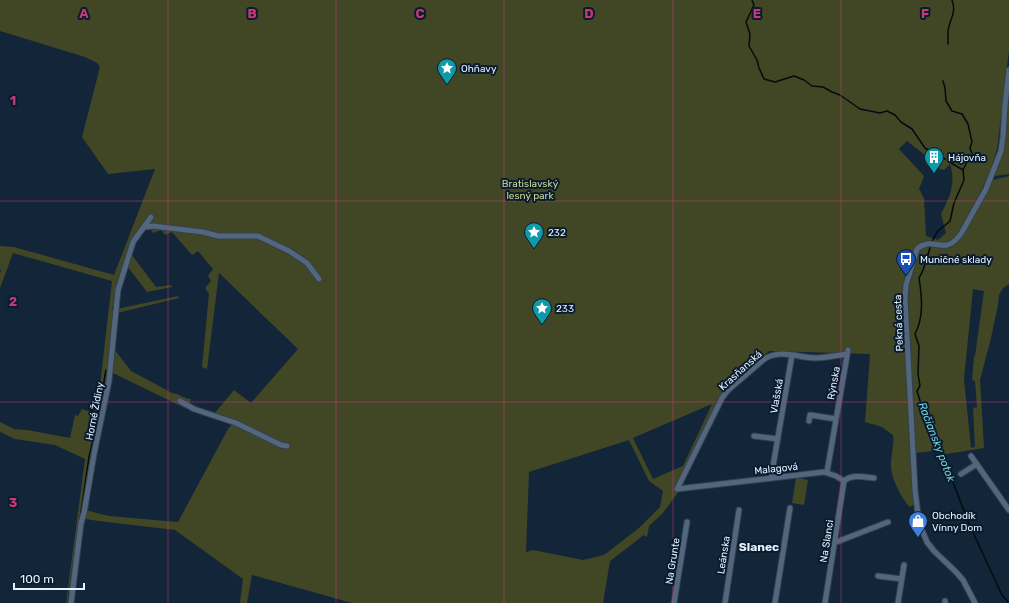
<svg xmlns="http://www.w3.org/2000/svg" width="1009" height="603" viewBox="0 0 1009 603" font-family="Rubik,sans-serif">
  <rect width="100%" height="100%" fill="#132539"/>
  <path fill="#414724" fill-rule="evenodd" d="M0 0H1009V50L997 149 989 174 977 199 956 236 951 241 937 248H950L958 242 993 180 1009 176V284L1003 288 999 295 998 305 991 338 980 380 984 448 940 455 937 447 933 451 915 453 914 503 912 506 910 507C902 500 891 477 891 467 890 456 895 445 893 435L882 427 865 422 870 354 769 351 723 392V394L706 424 674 490 679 491 663 513 649 526 647 537 644 535 610 561 603 603H352L252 575 247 603H240L243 579 175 530 99 521 86 519 82 531 73 603H66L85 459 55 445 15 439 0 432V422L14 429 27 430 70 438 75 415 78 416 82 409 94 413 101 377 112 281 13 253 0 288V274L1 270 0 269V246L14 247 114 275 155 169 108 174 82 137 100 67 97 63 85 57 0 31ZM907 141 925 155 926 165 944 170 950 164C956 183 950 197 941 214L946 233 938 240 926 236 924 198 919 189 924 176 899 149ZM146 228H150L153 233 161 230 165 235 172 232 192 255 198 251 213 269 208 276 211 281 205 288 209 294 202 367 207 369 219 273 298 349 251 403 234 390 214 414 234 422 228 429 178 522 109 516 89 511 88 510 91 483 113 373 187 409 191 399C184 399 180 394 172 393L131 371 114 349 117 313 179 298 178 296 112 310 117 281 124 262 147 292 172 287 171 285 156 287 131 254 135 244ZM973 289 984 291 975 356H974L972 380 975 381 977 407 973 408 975 447 971 448 964 379ZM712 404 683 466 653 479 633 438ZM629 440 649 481 663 491 660 507 639 528 604 555 583 560 533 550 526 552 529 472Z
    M1009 85V174L995 176 994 174 1007 105Z
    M796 477 808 480 804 505 792 503Z"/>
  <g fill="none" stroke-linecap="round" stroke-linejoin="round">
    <path stroke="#000c0d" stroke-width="1.5" d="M752 0 754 5 746 22 750 34 749 46 757 60 759 68 764 79 775 82 794 76 804 80 812 86 823 87 832 92 840 95 860 109 880 113 887 111 895 115 901 122 912 129 925 148 932 152
      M948 44C948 40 948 35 948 31 949 20 957 14 952 0
      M943 81 945 88 946 101 952 111 962 114 968 124 972 142 970 148 973 156 971 160 967 162 963 170 964 180 954 203 950 221C946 225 941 228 938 231 928 243 928 264 919 278 922 297 924 317 915 334L919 346 918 374 920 386 917 391 921 404 929 417 931 432 949 472 970 526 1002 595 1009 603
      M934 152 945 159
      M951 163 963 170
      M80 519 89 457 95 432 106 370
      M68 603 74 559"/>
    <defs>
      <path id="street" d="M145 227 153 226 203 232 218 236H258L289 251 307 263 319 279
        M180 401 194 409 236 423 281 445 287 446
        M809 421 810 415 836 419
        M754 436 778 439
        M971 456 1009 510
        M827 472 848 350
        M961 474 977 464
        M771 478 792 355
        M677 489 722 398 728 390 763 360C779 348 798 358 816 358 826 358 837 355 847 354
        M677 489 824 472 836 476 844 481C852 474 864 477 874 478
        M834 543 888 522
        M878 576 902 579
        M71 603 81 523 84 513 94 454 109 381 118 290 133 242 151 217
        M674 603 687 522
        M725 603 739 510
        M775 603 790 508
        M825 603 844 481
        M898 603 904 565
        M945 603V601
        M975 603 963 580 955 571 934 551 927 542 919 523 915 490 905 299 906 285 917 249C933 234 945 259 962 232L986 189 1001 151 1003 137 1005 105 1009 70"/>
    </defs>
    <use href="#street" stroke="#334050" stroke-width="7"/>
    <use href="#street" stroke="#52677e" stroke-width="5"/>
  </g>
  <path fill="none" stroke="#c73974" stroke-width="1" stroke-opacity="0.55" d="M168 0V603M336 0V603M504 0V603M673 0V603M841 0V603M0 201H1009M0 402H1009"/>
  <defs>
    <symbol id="sight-pin" viewBox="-11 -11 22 30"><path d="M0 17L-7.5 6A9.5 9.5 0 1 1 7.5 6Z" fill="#0f9aa8" stroke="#091b2e"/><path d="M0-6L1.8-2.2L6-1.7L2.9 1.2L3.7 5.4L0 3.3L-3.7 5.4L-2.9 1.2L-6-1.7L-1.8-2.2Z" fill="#fff"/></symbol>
    <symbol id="building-pin" viewBox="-11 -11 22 30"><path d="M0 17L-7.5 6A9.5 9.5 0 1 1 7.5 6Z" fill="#0f9aa8" stroke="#091b2e"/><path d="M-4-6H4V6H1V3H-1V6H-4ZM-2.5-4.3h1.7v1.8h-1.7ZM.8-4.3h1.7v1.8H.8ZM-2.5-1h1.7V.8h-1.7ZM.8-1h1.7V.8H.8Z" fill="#fff"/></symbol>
    <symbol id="bus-pin" viewBox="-11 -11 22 30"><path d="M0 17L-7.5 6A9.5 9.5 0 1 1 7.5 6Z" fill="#1a4fb4" stroke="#091b2e"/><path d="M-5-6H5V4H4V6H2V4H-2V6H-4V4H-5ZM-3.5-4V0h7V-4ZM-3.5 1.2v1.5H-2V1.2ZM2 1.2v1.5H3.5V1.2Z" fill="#fff"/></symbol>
    <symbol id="shop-pin" viewBox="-11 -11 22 30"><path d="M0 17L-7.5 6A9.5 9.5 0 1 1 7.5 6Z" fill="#3f7fe0" stroke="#091b2e"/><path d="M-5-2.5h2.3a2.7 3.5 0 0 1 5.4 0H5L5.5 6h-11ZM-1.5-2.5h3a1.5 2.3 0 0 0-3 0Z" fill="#fff"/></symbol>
  </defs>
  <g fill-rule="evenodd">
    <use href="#sight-pin" x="436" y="57" width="22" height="30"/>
    <use href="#building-pin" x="923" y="146" width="22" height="30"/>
    <use href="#sight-pin" x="523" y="221" width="22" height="30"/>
    <use href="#bus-pin" x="895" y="248" width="22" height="30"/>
    <use href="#sight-pin" x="531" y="297" width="22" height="30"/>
    <use href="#shop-pin" x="907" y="510" width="22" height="30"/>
  </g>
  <g text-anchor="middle" stroke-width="4" stroke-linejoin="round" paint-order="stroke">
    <g font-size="10" fill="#e6f2ff" stroke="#091b2e" text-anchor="start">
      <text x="461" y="72">Ohňavy</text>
      <text x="948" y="161">Hájovňa</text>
      <text x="548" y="236">232</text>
      <text x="920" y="263">Muničné sklady</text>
      <text x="556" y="312">233</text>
      <text x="932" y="519">Obchodík<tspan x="932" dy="12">Vínny Dom</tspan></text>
    </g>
    <g font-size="10" fill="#ccd894" stroke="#091b2e">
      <text x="530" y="187">Bratislavský<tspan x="530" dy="12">lesný park</tspan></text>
    </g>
    <g font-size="10" fill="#e6f2ff" stroke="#091b2e">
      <text transform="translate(898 323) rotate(-92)" y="4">Pekná cesta</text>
      <text transform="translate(740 370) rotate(-42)" y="4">Krasňanská</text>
      <text transform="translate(833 383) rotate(-80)" y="4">Rýnska</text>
      <text transform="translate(776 396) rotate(-80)" y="4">Vlašská</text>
      <text transform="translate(94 411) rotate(-79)" y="4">Horné Židiny</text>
      <text transform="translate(776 468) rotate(-6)" y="4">Malagová</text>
      <text transform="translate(826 541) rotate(-81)" y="4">Na Slanci</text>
      <text transform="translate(723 555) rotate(-81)" y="4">Leánska</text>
      <text transform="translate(672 561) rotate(-81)" y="4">Na Grunte</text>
    </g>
    <g font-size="11" font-style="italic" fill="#75d3d7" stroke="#091b2e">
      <text transform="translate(937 442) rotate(69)" y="4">Račiansky potok</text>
    </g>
    <g font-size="12" font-weight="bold" fill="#e6f2ff" stroke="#091b2e">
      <text x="759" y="551">Slanec</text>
    </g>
  </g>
  <g font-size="13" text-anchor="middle" font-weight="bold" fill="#c73974" stroke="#091b2e" stroke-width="4" stroke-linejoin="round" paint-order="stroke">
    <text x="84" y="18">A</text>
    <text x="252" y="18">B</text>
    <text x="420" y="18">C</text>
    <text x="589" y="18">D</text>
    <text x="757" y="18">E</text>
    <text x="925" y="18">F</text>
    <text x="13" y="105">1</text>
    <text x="13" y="306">2</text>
    <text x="13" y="507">3</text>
  </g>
  <path d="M14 583v6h70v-6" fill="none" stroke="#e6f2ff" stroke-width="2"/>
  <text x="20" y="583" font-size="12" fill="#e6f2ff" stroke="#091b2e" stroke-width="3" paint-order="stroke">100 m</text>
</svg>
